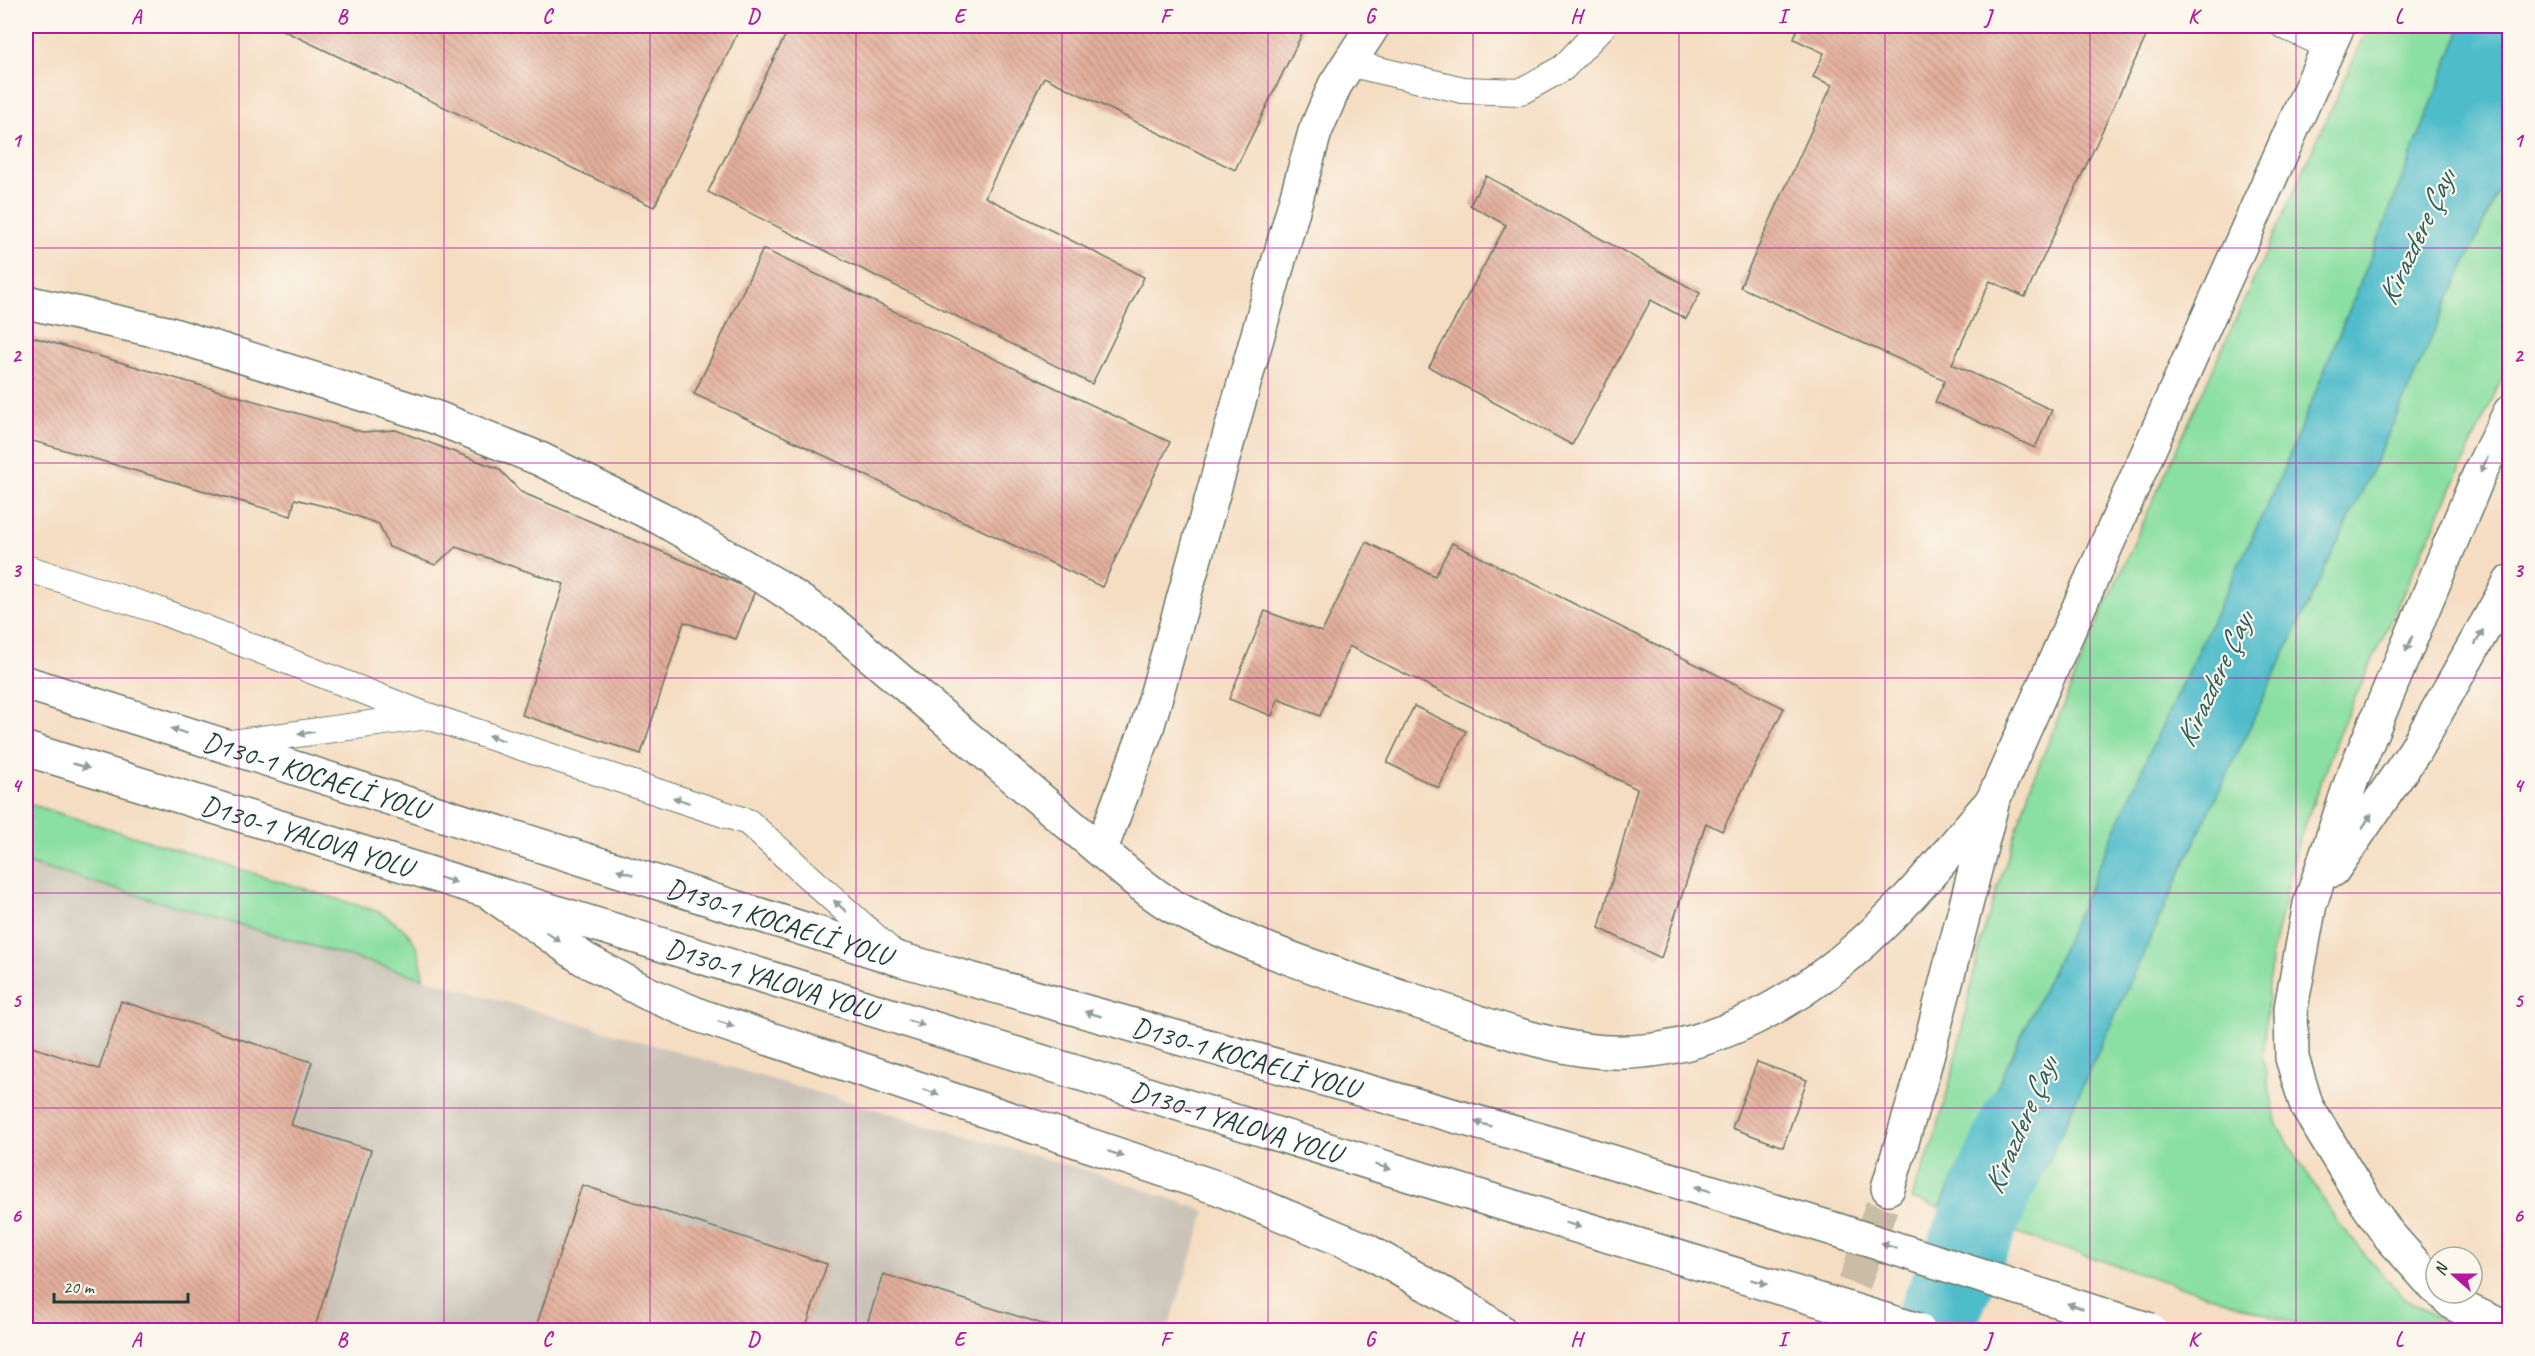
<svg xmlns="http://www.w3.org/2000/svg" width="2535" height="1356" viewBox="0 0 2535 1356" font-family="Caveat,sans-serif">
  <defs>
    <pattern id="building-back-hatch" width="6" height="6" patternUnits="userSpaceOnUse" patternTransform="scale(1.5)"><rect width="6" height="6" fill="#e4af9c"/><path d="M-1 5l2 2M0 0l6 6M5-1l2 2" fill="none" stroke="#b89080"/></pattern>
  </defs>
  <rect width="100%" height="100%" fill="#fbf7ec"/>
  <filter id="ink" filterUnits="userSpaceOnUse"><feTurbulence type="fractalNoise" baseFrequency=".0167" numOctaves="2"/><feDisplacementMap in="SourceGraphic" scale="12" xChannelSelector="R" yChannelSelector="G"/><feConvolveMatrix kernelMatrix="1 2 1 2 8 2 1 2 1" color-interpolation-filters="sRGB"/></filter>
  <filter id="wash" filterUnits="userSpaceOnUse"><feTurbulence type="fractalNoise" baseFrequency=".008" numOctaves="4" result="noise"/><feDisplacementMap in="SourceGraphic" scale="24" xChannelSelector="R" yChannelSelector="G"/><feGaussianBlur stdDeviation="1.35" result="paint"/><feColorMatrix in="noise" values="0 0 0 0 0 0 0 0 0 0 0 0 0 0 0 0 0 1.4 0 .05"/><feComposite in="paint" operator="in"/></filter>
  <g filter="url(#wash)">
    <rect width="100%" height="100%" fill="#f5ddc2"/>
    <path fill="#cbc3b8" d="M26 863 1102 1175 1206 1211 1168 1330H26Z"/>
    <path fill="#8adfa2" stroke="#548e6b" stroke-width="1.5" d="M2369 26H2462L2378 240 2279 480 2150 751 2061 952 1940 1207 1911 1199 1933 1143 1952 1075 1981 940 2031 785 2092 635Z
      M2509 167V363L2341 728 2297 846 2271 957 2263 1059 2277 1125 2338 1223 2404 1299 2460 1330H2316L2015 1233 2192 848 2366 483Z
      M26 803 379 912C410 932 420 939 423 978L26 863Z"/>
    <path fill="#50bcca" stroke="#387c7f" stroke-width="1.5" d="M2462 26H2509V167L2366 483 2192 848 2015 1233 1940 1207 2061 952 2150 751 2279 480 2378 240Z"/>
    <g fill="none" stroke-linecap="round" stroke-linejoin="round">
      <path stroke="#50bcca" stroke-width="80" d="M1932 1330 2022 1120"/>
    </g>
    <g id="blocks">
      <path fill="url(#building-back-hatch)" d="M274 26H741L654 207Z
        M790 26H1306L1235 170 1044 77 985 197 1144 277 1092 384 708 192Z
        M1798 26H2151L2025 297 1990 281 1952 364 2052 410 2035 448 1935 402 1945 380 1740 287 1832 85 1813 77 1824 53 1794 39Z
        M1486 176 1700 293 1686 319 1651 300 1572 445 1429 367 1506 225 1470 205Z
        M763 249 1170 442 1102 587 694 394Z
        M26 335 362 432 396 430 499 469 521 492 755 591 736 639 684 622 641 754 522 715 564 584 456 547 435 565 389 547 379 524 336 509 295 499 291 516 26 439Z
        M1366 542 1435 576 1452 543 1784 708 1722 831 1706 823 1661 958 1599 928 1637 789 1349 646 1320 716 1278 699 1272 716 1229 699 1265 611 1322 632Z
        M1414 706 1466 731 1439 788 1387 763Z
        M121 1001 312 1062 291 1125 371 1150 314 1330H26V1045L99 1069Z
        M1757 1062 1807 1080 1783 1147 1732 1128Z
        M582 1185 827 1264 805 1330H535Z
        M883 1274 1062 1330H865Z"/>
    </g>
  </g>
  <g filter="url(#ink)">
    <use href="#blocks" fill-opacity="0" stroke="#6a7566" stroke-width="1.5"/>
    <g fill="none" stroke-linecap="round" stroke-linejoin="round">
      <path stroke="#cabda6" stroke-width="33" stroke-dasharray="33 16" stroke-linecap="butt" d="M1838 1330 1888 1188"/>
      <defs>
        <path id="lane" d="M2284 26 2328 46
          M1348 63 1463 90 1520 92 1563 68 1603 26
          M26 568 158 610 425 715
          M224 744 428 716 748 822 895 955"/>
        <path id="street" d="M26 302 167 333 432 416 540 459 660 518 776 585 831 622 1133 878C1146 888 1159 899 1174 907 1247 946 1330 973 1409 999 1466 1017 1525 1041 1585 1050 1704 1066 1815 994 1895 912 1930 877 1960 837 1993 800
          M1101 849 1147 728 1315 132 1335 85 1373 26
          M2333 870 2414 752 2510 582
          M494 896 584 959 647 993 701 1016 1218 1188 1364 1249 1463 1305 1499 1330
          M1888 1188 1923 1072 1993 800 2338 26
          M2436 1288 2388 1234 2359 1192 2307 1107 2292 1058 2291 1008 2310 904 2352 779 2481 470 2510 412
          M2442 1293 2454 1304 2510 1330"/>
        <g id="highway">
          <path id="s1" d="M26 683 899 959 1540 1140"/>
          <path id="s2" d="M26 749 1517 1208"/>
        </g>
      </defs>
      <use href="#lane" stroke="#6a7566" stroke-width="28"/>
      <use href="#street" stroke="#6a7566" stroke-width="36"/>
      <use href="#highway" stroke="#6a7566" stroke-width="36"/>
      <use href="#lane" stroke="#fff" stroke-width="26"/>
      <use href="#street" stroke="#fff" stroke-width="33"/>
      <use href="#highway" stroke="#fff" stroke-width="33"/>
      <defs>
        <path id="highway-bridge" d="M1540 1140 1837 1230 2150 1330
          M1517 1208 1918 1330"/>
      </defs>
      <use href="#highway-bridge" stroke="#6a7566" stroke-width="36" stroke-linecap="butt"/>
      <use href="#highway-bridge" stroke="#fff" stroke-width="33"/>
    </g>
    <defs><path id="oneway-solid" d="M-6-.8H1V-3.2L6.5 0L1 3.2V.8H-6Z" transform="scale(1.5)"/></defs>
    <g fill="#8f9e9a">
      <use href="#oneway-solid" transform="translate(2484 465) rotate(115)"/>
      <use href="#oneway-solid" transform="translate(2479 637) rotate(-61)"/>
      <use href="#oneway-solid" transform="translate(2409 644) rotate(113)"/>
      <use href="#oneway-solid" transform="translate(179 731) rotate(-163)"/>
      <use href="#oneway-solid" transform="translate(306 733) rotate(172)"/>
      <use href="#oneway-solid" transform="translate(496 738) rotate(-162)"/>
      <use href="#oneway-solid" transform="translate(81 766) rotate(17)"/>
      <use href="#oneway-solid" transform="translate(681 800) rotate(-162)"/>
      <use href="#oneway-solid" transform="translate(2367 821) rotate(-56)"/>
      <use href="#oneway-solid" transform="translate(625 872) rotate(-162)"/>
      <use href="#oneway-solid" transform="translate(448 880) rotate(17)"/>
      <use href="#oneway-solid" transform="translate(840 906) rotate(-138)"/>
      <use href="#oneway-solid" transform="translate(553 937) rotate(35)"/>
      <use href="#oneway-solid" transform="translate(1093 1014) rotate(-164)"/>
      <use href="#oneway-solid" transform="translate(916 1023) rotate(17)"/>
      <use href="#oneway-solid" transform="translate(726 1024) rotate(18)"/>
      <use href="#oneway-solid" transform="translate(931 1092) rotate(18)"/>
      <use href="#oneway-solid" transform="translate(1483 1124) rotate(-164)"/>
      <use href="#oneway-solid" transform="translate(1116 1154) rotate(18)"/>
      <use href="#oneway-solid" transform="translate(1383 1167) rotate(17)"/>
      <use href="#oneway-solid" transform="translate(1703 1189) rotate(-163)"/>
      <use href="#oneway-solid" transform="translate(1573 1225) rotate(17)"/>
      <use href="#oneway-solid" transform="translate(1889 1246) rotate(-162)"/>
      <use href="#oneway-solid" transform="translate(1759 1282) rotate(17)"/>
      <use href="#oneway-solid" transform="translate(2075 1306) rotate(-162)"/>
    </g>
  </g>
  <path fill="none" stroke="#b5179e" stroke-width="1.5" stroke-opacity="0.55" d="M239 26V1330M444 26V1330M650 26V1330M856 26V1330M1062 26V1330M1268 26V1330M1473 26V1330M1679 26V1330M1885 26V1330M2090 26V1330M2296 26V1330M26 248H2510M26 463H2510M26 678H2510M26 893H2510M26 1108H2510"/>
  <g text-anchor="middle" stroke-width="4.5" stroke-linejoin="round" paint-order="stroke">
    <g font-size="28" fill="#1f3d34" stroke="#fbf7ec">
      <text dy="10" stroke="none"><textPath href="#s1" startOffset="304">D130-1 KOCAELİ YOLU</textPath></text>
      <text dy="10" stroke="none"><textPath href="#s2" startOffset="294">D130-1 YALOVA YOLU</textPath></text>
      <text dy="10" stroke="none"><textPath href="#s1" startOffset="790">D130-1 KOCAELİ YOLU</textPath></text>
      <text dy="10" stroke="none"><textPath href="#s2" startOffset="780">D130-1 YALOVA YOLU</textPath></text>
      <text dy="10" stroke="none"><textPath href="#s1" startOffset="1276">D130-1 KOCAELİ YOLU</textPath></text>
      <text dy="10" stroke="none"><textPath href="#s2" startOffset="1266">D130-1 YALOVA YOLU</textPath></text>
    </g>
    <g font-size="30" font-style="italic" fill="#2b5d5a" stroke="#fbf7ec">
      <text transform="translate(2416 237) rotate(-65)" y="10">Kirazdere Çayı</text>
      <text transform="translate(2214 679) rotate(-65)" y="10">Kirazdere Çayı</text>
      <text transform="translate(2020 1125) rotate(-67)" y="10">Kirazdere Çayı</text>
    </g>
  </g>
  <rect width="2535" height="1356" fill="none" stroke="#fbf7ec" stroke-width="66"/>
  <g transform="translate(2454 1275) rotate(291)"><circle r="28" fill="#fbf7ec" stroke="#a3ada2" stroke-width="1.5"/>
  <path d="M0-4.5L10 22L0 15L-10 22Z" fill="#b5179e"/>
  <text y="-9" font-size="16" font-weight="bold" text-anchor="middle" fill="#1f3d34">N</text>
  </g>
  <path d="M54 1293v9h134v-9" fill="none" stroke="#1f3d34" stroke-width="3"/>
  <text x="63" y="1293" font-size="18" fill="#1f3d34" stroke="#fbf7ec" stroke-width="4.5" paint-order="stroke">20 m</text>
  <rect x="33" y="33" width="2469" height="1290" fill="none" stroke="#b5179e" stroke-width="2"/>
  <g font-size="20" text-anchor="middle" font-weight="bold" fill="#b5179e">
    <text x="136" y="23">A</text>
    <text x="342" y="23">B</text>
    <text x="547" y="23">C</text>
    <text x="753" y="23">D</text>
    <text x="959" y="23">E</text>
    <text x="1165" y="23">F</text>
    <text x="1370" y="23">G</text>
    <text x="1576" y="23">H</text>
    <text x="1782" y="23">I</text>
    <text x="1988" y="23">J</text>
    <text x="2193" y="23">K</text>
    <text x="2399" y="23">L</text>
    <text x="16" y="147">1</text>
    <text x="2518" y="147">1</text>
    <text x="16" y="362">2</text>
    <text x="2518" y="362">2</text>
    <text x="16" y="577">3</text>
    <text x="2518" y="577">3</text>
    <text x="16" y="792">4</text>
    <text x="2518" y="792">4</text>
    <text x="16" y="1007">5</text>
    <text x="2518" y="1007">5</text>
    <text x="16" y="1222">6</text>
    <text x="2518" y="1222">6</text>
    <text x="136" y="1346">A</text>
    <text x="342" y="1346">B</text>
    <text x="547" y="1346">C</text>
    <text x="753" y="1346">D</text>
    <text x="959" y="1346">E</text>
    <text x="1165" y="1346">F</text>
    <text x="1370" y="1346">G</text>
    <text x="1576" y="1346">H</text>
    <text x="1782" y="1346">I</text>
    <text x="1988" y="1346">J</text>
    <text x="2193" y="1346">K</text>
    <text x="2399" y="1346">L</text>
  </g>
</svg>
